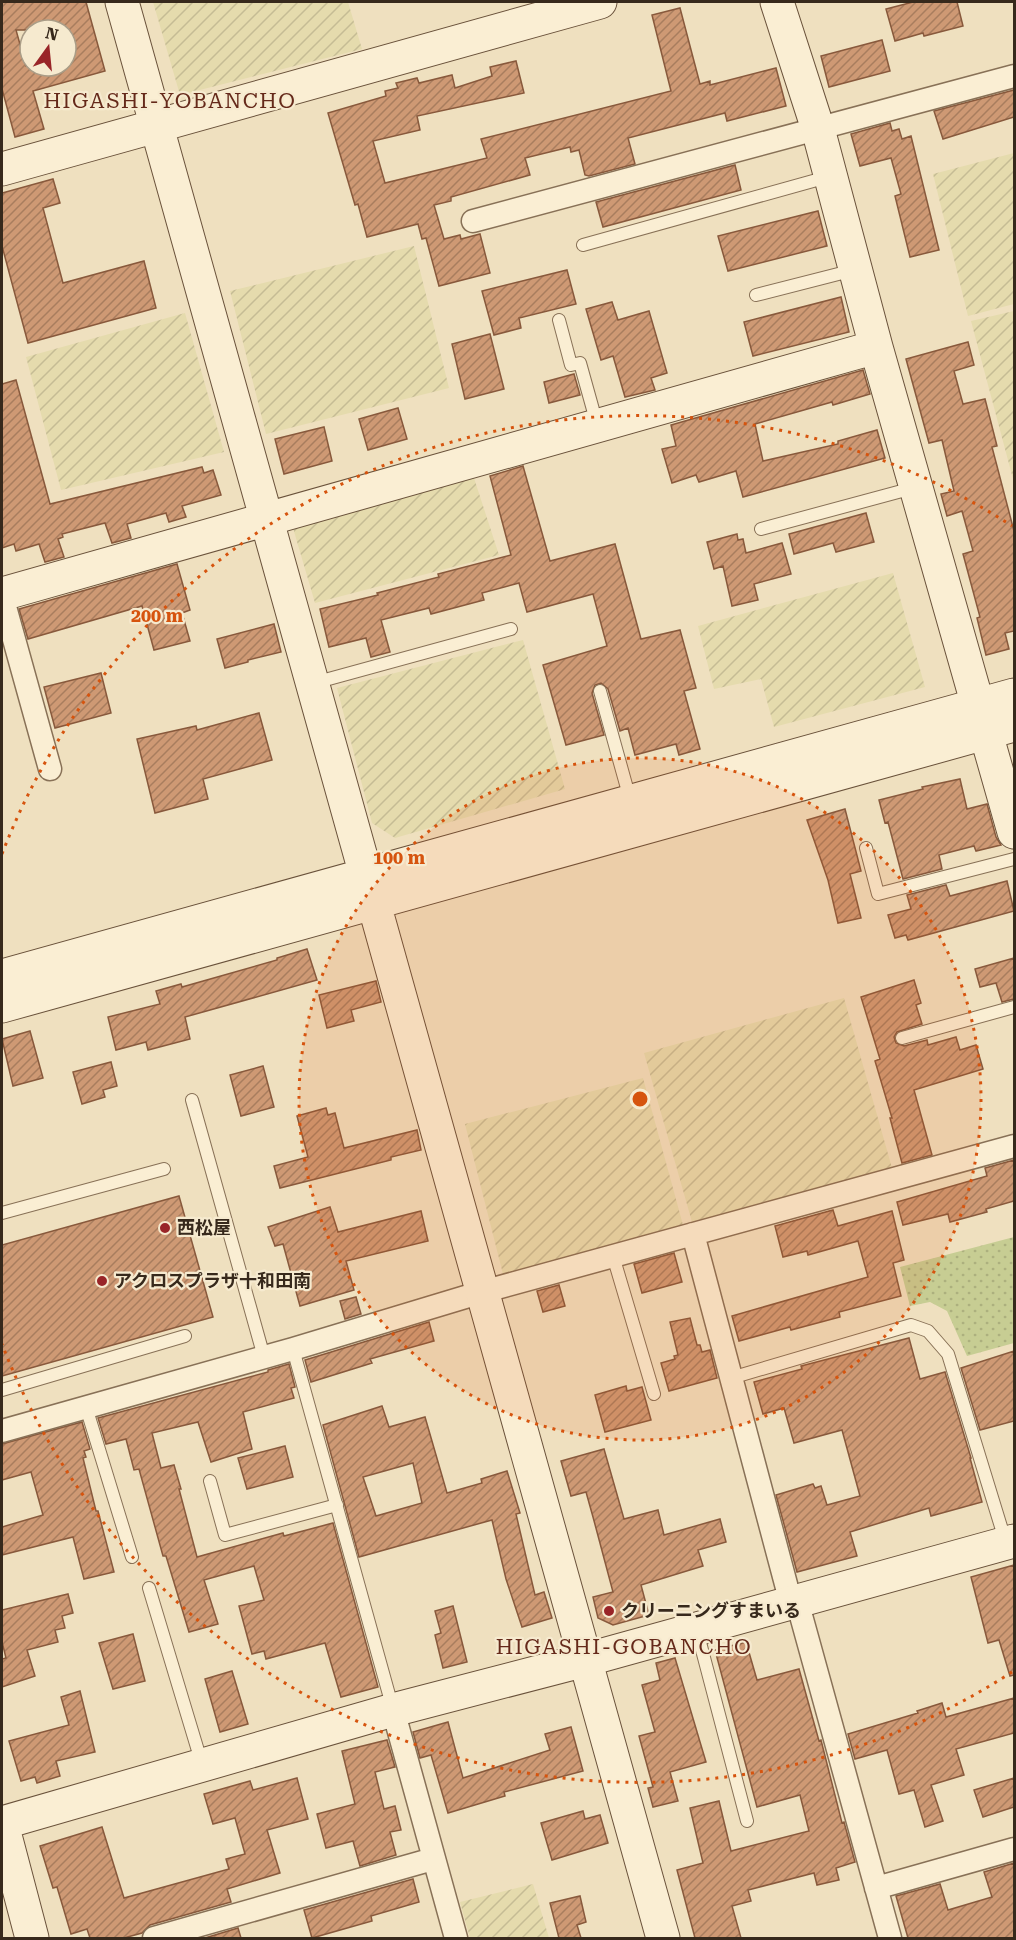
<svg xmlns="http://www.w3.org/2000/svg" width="1016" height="1940" viewBox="0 0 1016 1940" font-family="'Roboto Serif','Noto Sans JP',serif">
  <defs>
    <pattern id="farmland-furrows" width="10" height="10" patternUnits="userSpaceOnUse" patternTransform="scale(1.5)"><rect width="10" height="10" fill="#e5dbad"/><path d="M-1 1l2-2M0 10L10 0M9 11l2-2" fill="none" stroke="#c5bc94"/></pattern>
    <pattern id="green-dots" width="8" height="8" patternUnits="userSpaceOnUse" patternTransform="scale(1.5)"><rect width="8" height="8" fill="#c7cd93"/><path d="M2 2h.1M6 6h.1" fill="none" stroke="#acb07e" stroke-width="1.8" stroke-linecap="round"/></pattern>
    <pattern id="building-hatch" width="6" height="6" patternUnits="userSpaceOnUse" patternTransform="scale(1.5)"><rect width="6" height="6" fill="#ce9974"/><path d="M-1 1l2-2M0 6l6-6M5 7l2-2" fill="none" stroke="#a87d5e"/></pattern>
  </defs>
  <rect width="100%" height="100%" fill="#efe0bf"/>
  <path fill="url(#farmland-furrows)" d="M153 2H348L362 49 180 95Z
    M1014 153V304L968 316 933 174Z
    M414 246 449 388 266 434 230 291Z
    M1014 311V479H1013L971 321Z
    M185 313 224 452 61 490 26 357Z
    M474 478 499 555 315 603 293 528Z
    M893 573 925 687 774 727 761 679 714 689 698 626Z
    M523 640 565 789 395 838 372 823 337 688Z
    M844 998 892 1168 692 1222 644 1053Z
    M643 1078 683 1225 504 1278 465 1124Z
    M533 1884 549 1938H470L460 1902Z"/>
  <path fill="url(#green-dots)" d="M1014 1237V1343L967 1356 947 1311 930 1302 910 1306 900 1267Z"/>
  <path fill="url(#building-hatch)" stroke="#88593c" stroke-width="1.5" fill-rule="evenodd" d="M2 2H86L105 71 33 91 44 129 15 137 2 89ZM16 30H66V66H26Z
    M913 2H957L963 26 924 36 923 33 895 41 886 9Z
    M680 8 700 84 710 81V85L776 68 786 106 727 121 725 113 628 138 635 164 589 176 585 175 579 150 571 152 570 147 525 158 530 175 451 197V201L434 205 444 239 460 235 461 239 480 234 490 273 439 286 426 238 422 239 418 224 367 237 358 204 355 205 328 113 386 96 385 91 398 88 396 83 417 78 419 83 452 75 455 88 492 76 490 67 516 61 524 93 417 116 420 130 373 141 385 183 487 158 481 139 671 91 652 15Z
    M882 40 890 71 829 87 821 56Z
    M1014 90V117L943 139 934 111Z
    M890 123 892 131 899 129 902 139 911 136 939 250 910 257 895 196 901 194 891 158 860 166 851 134Z
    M735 165 741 190 603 227 596 202Z
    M53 179 60 203 43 208 63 283 144 261 156 308 28 343 2 246V193Z
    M818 211 827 246 728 271 718 236Z
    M567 270 576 304 519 318 521 328 494 335 482 291Z
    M841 297 849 332 753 356 744 322Z
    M612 302 618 320 649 311 667 373 651 378 655 390 625 397 613 356 601 360 586 309Z
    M490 334 504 389 465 399 452 344Z
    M968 342 974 365 954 371 963 404 985 399 997 446 992 447 1014 531V631L1005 633 1009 649 986 655 977 618 980 617 963 554 973 551 962 511 947 516 941 494 954 491 942 440 929 443 906 359Z
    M863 370 870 394 833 405 832 402 755 424 763 461 838 444V441L877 430 885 458 743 497 736 471 699 482 696 475 672 483 662 449 676 446 671 425Z
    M574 374 580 395 549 403 544 382Z
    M16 380 50 504 202 467 204 473 213 470 221 495 182 506 186 517 169 522 166 513 127 524 131 538 112 543 105 523 62 534 63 537 58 539 64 557 45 562 39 544 16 551 14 544 2 548V384Z
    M398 408 407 439 368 450 359 419Z
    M324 427 332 461 284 474 275 439Z
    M523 466 550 561 615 544 641 639 680 630 696 688 684 691 700 749 679 755 676 744 635 755 628 728 620 731 608 689 601 683 595 685 592 693 604 735 566 745 543 665 607 646 593 594 527 612 519 583 482 593 484 600 431 614 429 608 381 620 390 652 371 657 366 638 329 647 320 609 378 595 377 593 439 577 438 574 511 555 490 476Z
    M866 513 874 542 836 552 833 543 794 554 789 534Z
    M737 534 738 540 743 539 746 553 782 543 791 574 754 584 758 600 732 606 723 566 714 569 707 542Z
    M177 564 190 610 182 613 190 641 154 650 142 606 28 639 19 609Z
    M274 624 281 652 248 660V662L225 668 217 639Z
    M101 673 111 713 55 728 44 687Z
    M259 713 272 760 203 779 208 799 155 813 137 739 196 726 197 730Z
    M960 779 967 809 987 804 996 837 1001 845 976 851 974 846 939 855 942 869 903 879 888 822 885 823 879 800 923 789 922 787Z
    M845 809 861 871 850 874 861 918 838 923 828 880 807 820Z
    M1007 881 1014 911 908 940 906 935 895 938 888 915 911 909 907 895 946 885 950 896Z
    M307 949 317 980 185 1017 190 1039 148 1050 146 1042 116 1050 108 1017 160 1004 156 991 181 984 182 987 277 960V958Z
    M1014 958V999L1002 1002 996 983 980 987 975 969Z
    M914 980 921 1003 916 1005 922 1024 897 1032 894 1037 896 1043 904 1046 927 1040 928 1045 956 1037 960 1050 976 1045 983 1069 914 1090 932 1155 902 1163 890 1118H892L875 1061 880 1059 861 997Z
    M376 981 381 1002 351 1010 354 1021 327 1028 319 995Z
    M30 1031 43 1078 13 1086 2 1039Z
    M111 1062 117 1086 103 1090 105 1097 82 1104 73 1072Z
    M263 1066 274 1107 241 1116 230 1075Z
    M326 1108 328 1115 335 1113 344 1148 417 1130 421 1150 391 1157V1160L280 1188 274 1166 308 1157 297 1116Z
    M1014 1160V1201L986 1209 987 1212 950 1222 948 1214 903 1225 897 1202 987 1176 985 1168Z
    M179 1196 213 1317 2 1376V1245Z
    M330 1207 338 1232 421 1211 428 1241 346 1261 354 1290 300 1306 283 1244 275 1246 268 1227Z
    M833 1210 838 1226 892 1211 904 1260 893 1263 901 1296 839 1312 840 1317 791 1330 790 1327 739 1341 732 1316 868 1277 858 1241 808 1255 807 1251 783 1257 775 1226Z
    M674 1253 682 1282 642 1293 634 1264Z
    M559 1285 565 1306 543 1312 537 1291Z
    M356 1297 361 1314 345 1319 340 1301Z
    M690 1318 697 1345H700L702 1352 710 1350 717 1378 669 1391 661 1363 675 1359 674 1356 678 1355 670 1322Z
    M429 1322 434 1341 370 1359 372 1363 311 1382 305 1360Z
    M909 1338 920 1379 945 1372 971 1458H970L982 1502 931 1516 929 1508 850 1532 857 1556 797 1572 776 1495 813 1484 815 1488 821 1486 827 1505 860 1496 842 1430 794 1443 784 1408 763 1414 754 1382 802 1369 801 1366Z
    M1014 1351V1421L980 1430 961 1368Z
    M289 1364 295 1387 291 1388 294 1398 243 1412 252 1449 211 1462 198 1422 152 1433 161 1468 174 1465 181 1489H179L197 1557 283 1533 284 1536 333 1523 378 1687 341 1697 325 1643 266 1659 264 1651 252 1654 239 1606 264 1600 254 1566 204 1580 218 1624 189 1632 166 1556H163L139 1469 134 1470 126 1439 106 1444 98 1418 268 1372V1370Z
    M626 1386 627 1391 642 1387 651 1420 605 1432 595 1395Z
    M382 1406 389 1427 425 1417 447 1493 482 1483 481 1479 507 1471 520 1513 516 1514 535 1595 544 1592 552 1618 522 1627 506 1579 492 1520 359 1557 323 1425ZM413 1463 422 1503 376 1516 363 1477Z
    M82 1422 90 1449 84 1451 86 1457 83 1458 96 1511H98L114 1572 84 1579 73 1537 2 1555V1527L43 1515 31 1472 2 1480V1444Z
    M285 1446 293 1477 247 1489 238 1458Z
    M604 1449 624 1519 658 1510 664 1535 720 1519 726 1542 698 1550 703 1566 641 1585 649 1615 613 1625 598 1618 593 1597 613 1592 593 1517 586 1492 571 1496 561 1461Z
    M1014 1565V1675L1010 1676 999 1640 988 1643 971 1577Z
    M68 1594 73 1613 62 1616 65 1628 55 1630 58 1642 27 1650 35 1676 2 1687V1659L6 1658 2 1642V1610Z
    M453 1606 467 1662 443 1668 435 1635 441 1633 435 1611Z
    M133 1634 145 1681 113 1689 99 1643Z
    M746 1642 757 1680 799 1669 819 1741 821 1740 842 1823 844 1822 855 1862 836 1868 839 1880 817 1885 814 1873 748 1890 751 1901 732 1906 741 1938H695L677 1870 703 1863 690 1808 719 1801 731 1851 809 1831 800 1795 757 1807 715 1650Z
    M675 1658 706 1762 670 1772 678 1801 653 1807 648 1788 653 1787 639 1736 655 1732 642 1685 660 1680 656 1663Z
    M232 1671 248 1724 220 1732 205 1679Z
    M80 1691 95 1752 56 1761 60 1776 37 1783 35 1777 21 1781 9 1741 69 1725 61 1697Z
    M1014 1698V1733L956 1749 964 1775 931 1785 943 1821 925 1827 914 1790 899 1794 887 1750 855 1759 848 1734 918 1713 917 1711 942 1703 946 1717Z
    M448 1722 463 1778 550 1750 545 1734 571 1727 583 1771 504 1792 505 1796 448 1813 431 1755 420 1758 413 1732Z
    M387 1740 395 1767 375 1772 384 1809 395 1806 401 1830 390 1832 396 1855 360 1866 353 1841 326 1848 317 1814 355 1804 342 1751Z
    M297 1778 308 1819 267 1830 280 1873 227 1889 231 1902 150 1925 142 1933 124 1938H90L87 1929 71 1934 57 1887 53 1888 40 1846 102 1827 124 1898 229 1869 226 1859 245 1854 235 1818 213 1824 204 1794 250 1781 253 1790Z
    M1014 1778V1807L983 1817 974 1790Z
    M583 1811 585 1819 600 1815 608 1843 552 1860 541 1823Z
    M1014 1863V1938H908L896 1896 940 1884 948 1910 992 1897 984 1872Z
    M413 1879 419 1902 371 1916 372 1921 312 1938 304 1910Z
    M580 1896 586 1922 577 1925 581 1938H559L550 1903Z
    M238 1928 241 1938H205Z"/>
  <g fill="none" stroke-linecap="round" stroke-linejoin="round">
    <defs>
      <path id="lane" d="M583 245 831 176
        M756 295 854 270
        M559 320 571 365 580 363 597 424
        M761 529 913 488
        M314 683 511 629
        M600 691 630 799
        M866 848 878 894 1014 859
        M902 1038 1014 1007
        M192 1100 264 1357
        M2 1213 164 1169
        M613 1256 654 1394
        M293 1349 393 1709
        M731 1378 911 1325 928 1331 948 1354 1006 1543
        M2 1390 185 1336
        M86 1407 132 1557
        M210 1481 225 1535 337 1505
        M149 1588 202 1764
        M697 1631 747 1821"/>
      <path id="street" d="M473 221 1014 76
        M2 596 50 769
        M693 1234 791 1603
        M2 1431 293 1349 482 1292 1014 1146
        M797 1601 890 1938
        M393 1710 456 1938
        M876 1888 1014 1849
        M154 1938 433 1859"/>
      <path id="secondary" d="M122 2 663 1938
        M777 2 818 129 876 347 1014 832
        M2 169 600 2
        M2 594 876 347
        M2 976 1014 695
        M2 1006 1014 725
        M2 1823 393 1710 585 1660 1014 1541
        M2 1824 32 1938"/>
    </defs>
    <use href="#lane" stroke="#887157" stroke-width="14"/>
    <use href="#street" stroke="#887157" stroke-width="25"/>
    <use href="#secondary" stroke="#6a523b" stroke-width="35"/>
    <use href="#lane" stroke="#faeed3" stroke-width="12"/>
    <use href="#street" stroke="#faeed3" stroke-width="22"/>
    <use href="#secondary" stroke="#faeed3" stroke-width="33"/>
  </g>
  <circle cx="640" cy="1099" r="341" fill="#d6540e" fill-opacity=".12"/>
  <g fill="none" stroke="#d6540e" stroke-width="3" stroke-dasharray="3 6">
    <circle cx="640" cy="1099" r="341"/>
    <path d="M1012 1672A683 683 0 0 1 2 1344M2 854A683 683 0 0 1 1012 526"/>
  </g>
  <g fill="#992528" stroke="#f6eacf" stroke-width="2">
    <circle cx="165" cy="1228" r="6"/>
    <circle cx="102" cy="1281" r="6"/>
    <circle cx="609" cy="1611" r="6"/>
  </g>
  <g text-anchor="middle" stroke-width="4.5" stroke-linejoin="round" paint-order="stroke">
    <g font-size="18" font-weight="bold" fill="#37291c" stroke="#f6eacf" text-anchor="start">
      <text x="177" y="1234">西松屋</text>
      <text x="114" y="1287">アクロスプラザ十和田南</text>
      <text x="621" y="1617">クリーニングすまいる</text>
    </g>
    <g font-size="21" letter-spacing="1.5" fill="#65291a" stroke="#f6eacf">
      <text x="170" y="108">HIGASHI-YOBANCHO</text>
      <text x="624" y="1654">HIGASHI-GOBANCHO</text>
    </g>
  </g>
  <circle cx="640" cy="1099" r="9" fill="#d6540e" stroke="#f6eacf" stroke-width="3"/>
  <g font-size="18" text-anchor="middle" font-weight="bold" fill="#d6540e" stroke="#f6eacf" stroke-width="4.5" stroke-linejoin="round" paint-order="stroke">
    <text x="157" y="622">200 m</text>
    <text x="399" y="864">100 m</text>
  </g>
  <rect width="1016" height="1940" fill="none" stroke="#37291c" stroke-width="6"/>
  <g transform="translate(48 48) rotate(15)"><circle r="28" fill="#f6eacf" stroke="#aa9d87" stroke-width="1.5"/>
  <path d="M0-4.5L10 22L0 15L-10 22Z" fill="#992528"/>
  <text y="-9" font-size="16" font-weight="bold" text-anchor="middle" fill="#37291c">N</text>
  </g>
</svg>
